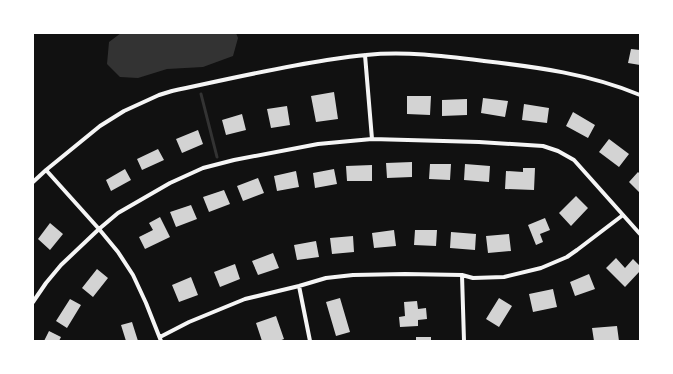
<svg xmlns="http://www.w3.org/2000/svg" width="673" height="374" viewBox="0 0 673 374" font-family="'DejaVu Sans',sans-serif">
  <rect width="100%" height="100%" fill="#111"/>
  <path fill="#333" d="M121 33H236L238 38 233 56 203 67 167 69 138 78 120 77 107 64 109 42Z"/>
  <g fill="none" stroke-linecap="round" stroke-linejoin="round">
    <path stroke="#333" stroke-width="3" d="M201 94 217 157"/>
  </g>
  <path fill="#d3d3d3" d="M631 49 640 50V65L628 63Z
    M334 92 338 119 316 122 311 96Z
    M407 96H431L430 115 407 114Z
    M483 98 508 101 505 117 481 113Z
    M467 99V115L442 116V100Z
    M524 104 549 108 547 123 522 120Z
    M287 106 290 125 271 128 267 109Z
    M573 112 595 125 588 138 566 126Z
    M242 114 246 130 226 135 222 120Z
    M198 130 203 144 182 153 176 139Z
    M609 139 629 154 619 167 599 152Z
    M158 149 164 160 142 170 137 159Z
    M412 162V177L387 178 386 163Z
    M430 164H451L450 180 429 179Z
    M465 164 490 166 489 182 464 180Z
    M372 165V181H347L346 166Z
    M523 168H535L534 190 505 189 506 171 523 172Z
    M125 169 131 180 111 191 106 180Z
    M334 169 337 184 315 188 313 173Z
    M296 171 299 187 277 191 274 176Z
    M638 172 640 174V193L629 182Z
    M258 178 264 193 243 201 237 186Z
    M224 190 230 204 209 212 203 197Z
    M576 196 588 208 571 226 559 213Z
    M191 205 197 219 176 227 170 212Z
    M160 217 170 237 145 249 139 237 153 230 149 223Z
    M545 218 550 230 540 234 543 242 536 245 528 225Z
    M50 223 63 234 50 250 38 239Z
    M394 230 396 246 374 248 372 233Z
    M415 230H437L436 246 414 245Z
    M451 232 476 234 475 250 450 248Z
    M509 234 511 251 488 253 486 236Z
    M353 236 354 252 332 254 330 238Z
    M316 241 319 257 297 260 294 245Z
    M273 253 279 268 258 275 252 261Z
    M616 258 625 268 633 259 640 266V271L625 287 606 268Z
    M235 264 240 279 220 287 214 272Z
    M97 269 108 278 93 297 82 288Z
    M589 274 595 289 575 296 570 282Z
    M191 277 198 295 179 302 172 285Z
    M553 289 557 307 533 312 529 294Z
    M340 298 350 332 336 336 326 302Z
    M499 298 512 306 499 327 486 319Z
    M70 299 81 305 67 328 56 321Z
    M417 301 418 309 426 308 427 319 418 320V326L400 327 399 317 405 316 404 302Z
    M276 316 284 339 279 341H262L256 323Z
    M132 322 138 341H126L121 325Z
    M617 326 619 341H594L592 328Z
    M49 331 61 337 59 341H44Z
    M416 337H431V341H416Z"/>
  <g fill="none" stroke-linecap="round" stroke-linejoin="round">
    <path stroke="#f5f5f5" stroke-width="4" d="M365 55 372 139
      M46 170 99 229 118 252 133 275 146 303 161 341
      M33 182 46 170 100 126 124 111 159 95 172 91C224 80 275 68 327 60 340 58 353 56 366 55 405 51 444 56 484 61 537 67 590 74 640 95
      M462 275 464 341
      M299 286 310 341
      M33 302 46 283 61 265 99 229 118 213 170 183 203 168 234 160 318 144 372 139 479 142 543 146 558 151 574 160 640 234
      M160 337 189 322 245 299 299 286 326 278 353 275 405 274 462 275 473 278 504 277 541 268 567 257 577 250 623 215"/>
  </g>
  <rect width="673" height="374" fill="none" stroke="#ffffff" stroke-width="68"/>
</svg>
